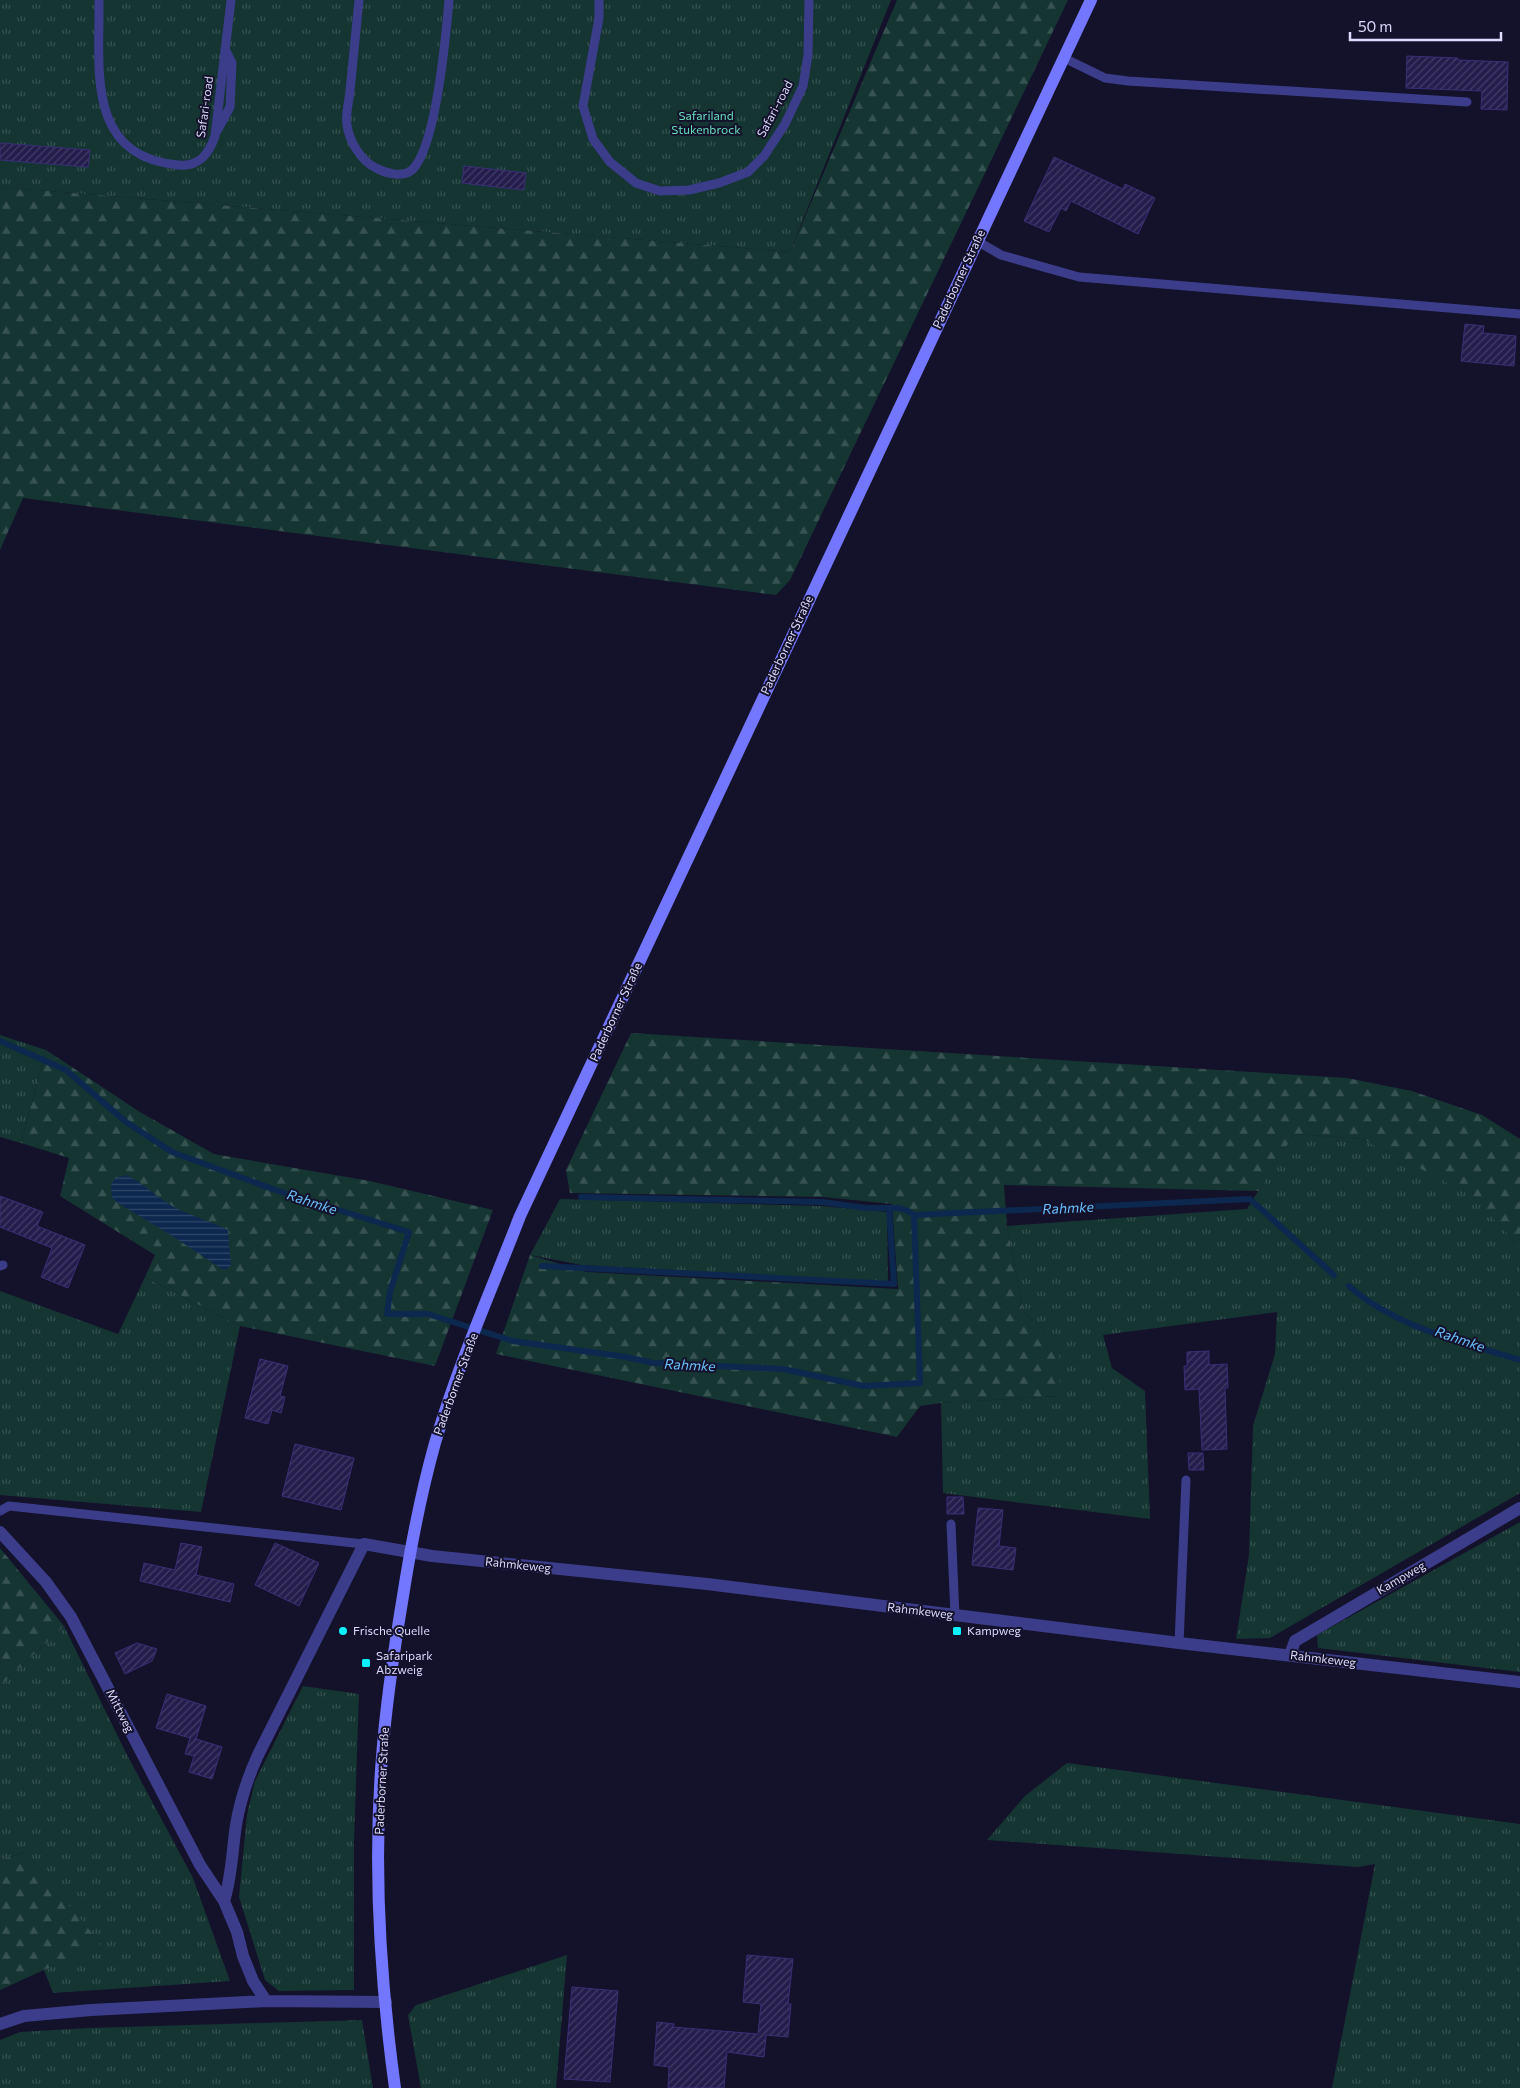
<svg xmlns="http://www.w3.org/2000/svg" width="1520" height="2088" viewBox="0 0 1520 2088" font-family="Commissioner,sans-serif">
  <defs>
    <pattern id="grass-tufts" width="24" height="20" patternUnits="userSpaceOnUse" patternTransform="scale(1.25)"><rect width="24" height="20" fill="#143532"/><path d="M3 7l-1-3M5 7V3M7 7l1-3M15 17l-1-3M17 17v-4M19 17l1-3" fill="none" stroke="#365251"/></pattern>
    <pattern id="forest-firs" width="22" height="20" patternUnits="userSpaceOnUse" patternTransform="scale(1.25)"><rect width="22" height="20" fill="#143532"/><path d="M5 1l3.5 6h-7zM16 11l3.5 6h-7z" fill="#365251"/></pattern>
    <pattern id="water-rules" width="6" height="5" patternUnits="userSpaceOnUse" patternTransform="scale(1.25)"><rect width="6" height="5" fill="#0d284e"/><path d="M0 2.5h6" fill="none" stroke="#304769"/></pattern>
    <pattern id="building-hatch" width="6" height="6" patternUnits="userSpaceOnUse" patternTransform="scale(1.25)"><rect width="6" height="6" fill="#241d4c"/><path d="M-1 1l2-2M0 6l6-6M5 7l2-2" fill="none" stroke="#433d67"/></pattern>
  </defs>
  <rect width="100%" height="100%" fill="#14112b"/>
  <path fill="url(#grass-tufts)" d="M0 0H891L790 252 0 187Z
    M0 1035 46 1050 21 1143 0 1137Z
    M1294 1134 1363 1139 1472 1195 1520 1247V1493L1270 1638 1236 1639 1249 1555 1253 1426 1275 1354 1277 1312 1103 1335 1112 1368 1145 1391 1150 1519 943 1493 941 1403 1060 1396 1045 1331 1023 1311 1007 1226 1247 1209Z
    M560 1199 821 1206 887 1212 888 1282 582 1265 530 1255Z
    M145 1277 240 1326 201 1512 0 1495V1291L118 1334Z
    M1520 1522V1672L1318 1648 1317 1635Z
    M64 1626 125 1751 193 1878 230 1981 53 1993 44 1970 100 1944 25 1852 0 1860V1686Z
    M303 1686 359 1694 354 1842V1990L279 1991 265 1980 239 1897 247 1815 255 1781Z
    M1067 1763 1520 1824V2088H1332L1375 1864 1358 1867 987 1840 1025 1796Z
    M567 1955 556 2088H421L408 2015 416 2005Z
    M362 2020 373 2088H0V2040L20 2032 89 2028Z"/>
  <path fill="url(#forest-firs)" d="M897 0H1068L790 580 776 595 23 498 0 550V187L790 252Z
    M631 1033 1347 1078 1412 1091 1482 1115 1520 1139V1247L1471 1195 1363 1139 1294 1134 1259 1191 1004 1185 1007 1226 1023 1311 1045 1331 1059 1347 1060 1396 941 1403 920 1406 897 1437 496 1354 530 1255 587 1272 898 1289 892 1204 824 1197 570 1193 566 1170Z
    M46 1050 140 1112 214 1154 370 1181 493 1210 435 1366 240 1326 145 1277 155 1255 60 1196 69 1158 21 1143Z
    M0 1548 64 1626 0 1686Z
    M25 1852 101 1944 0 1990V1860Z"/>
  <path fill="url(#water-rules)" d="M126 1175C144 1183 157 1198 174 1207 191 1216 211 1221 228 1230L231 1265 227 1269H222L174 1237 118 1203 112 1198 111 1185 115 1178Z"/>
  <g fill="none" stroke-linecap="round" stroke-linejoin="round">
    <path stroke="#0d284e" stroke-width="6" d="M0 1041 66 1070 126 1122 172 1152 281 1192 409 1232 390 1292 387 1314H428L513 1341 626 1357 653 1363 783 1369 864 1386 920 1383 914 1215 1250 1199 1334 1275
      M581 1197 822 1202 866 1208H899L908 1211 914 1215
      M542 1266 894 1284 889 1209
      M1349 1286C1395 1327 1462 1342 1520 1360"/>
  </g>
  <path fill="url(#building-hatch)" stroke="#3a2f78" d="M1407 56 1458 58V60L1508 62 1507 110 1481 109 1482 91 1406 88Z
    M0 143 90 150 88 167 0 160Z
    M1054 157 1123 189 1125 184 1155 198 1138 234 1071 201 1066 211 1061 208 1049 232 1024 221Z
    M464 166 526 173 524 190 462 183Z
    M1465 324 1484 326 1483 333 1516 336 1514 366 1461 361Z
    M0 1196 43 1212 37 1226 85 1245 68 1288 41 1277 52 1248 0 1227Z
    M1209 1351V1365L1227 1364 1228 1388H1225L1227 1449 1202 1450 1199 1389 1185 1390 1184 1366H1187V1352Z
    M260 1359 288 1366 280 1396 285 1397 281 1413 272 1410 268 1424 245 1418Z
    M295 1444 354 1458 341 1510 282 1496Z
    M1188 1453H1203L1204 1470H1189Z
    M947 1497H963L964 1514H947Z
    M978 1508 1003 1510 999 1546 1016 1548 1013 1570 972 1565Z
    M181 1543 202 1547 196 1575 234 1584 230 1602 140 1581 144 1563 175 1570Z
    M275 1543 319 1563 299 1606 255 1585Z
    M137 1643 157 1649 152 1661 125 1674 115 1653Z
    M167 1694 206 1706 196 1739 222 1747 212 1779 189 1772 194 1756 185 1754 190 1738 156 1728Z
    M747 1955 793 1959 788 2004H791L788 2037 766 2035 764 2057 727 2052 724 2088H668L669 2067 654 2065 657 2022 674 2024 673 2027 758 2034 761 2004 743 2002Z
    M572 1987 618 1991 610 2082 564 2079Z"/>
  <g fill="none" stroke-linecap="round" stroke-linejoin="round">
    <path stroke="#3c3d8a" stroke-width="9" d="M99 0C100 69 85 156 178 165 199 167 209 154 215 136L231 0
      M359 0C356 30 353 61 350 91 349 102 345 115 347 125 349 141 361 161 376 168 385 173 402 178 412 170 436 147 446 35 449 0
      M599 0V18L583 106 593 139 610 162 636 183 660 191 689 190 719 183 748 172 764 156 785 124 803 86 808 55 809 0
      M1064 58 1105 78 1128 81 1467 102
      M217 131 230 107 232 63 225 49
      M977 241 1001 255 1079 277 1520 314
      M0 1266 3 1265
      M0 1511 9 1506 364 1544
      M951 1524 955 1616
      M1179 1643 1186 1480"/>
    <path stroke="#3c3d8a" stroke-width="12" d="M0 1532 46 1582 71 1617 200 1865 224 1901 237 1932 243 1956 253 1981 266 2001
      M1290 1655 1295 1641 1520 1508
      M224 1901C232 1876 232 1851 236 1825 240 1801 248 1777 258 1755L364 1544 432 1556 707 1584 1179 1643 1520 1682
      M0 2024 24 2016 91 2010 266 2001 386 2002"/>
    <path stroke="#7376ff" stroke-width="12" d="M395 2088C380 1979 373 1867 382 1757 386 1703 394 1650 403 1596 411 1545 421 1493 435 1443 458 1365 491 1291 520 1216L1091 0"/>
  </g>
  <g fill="#08f1fe" stroke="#14112b" stroke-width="2">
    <circle cx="343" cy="1631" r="5"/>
    <rect x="952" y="1626" width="10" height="10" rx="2.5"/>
    <rect x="361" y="1658" width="10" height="10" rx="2.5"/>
  </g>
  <g text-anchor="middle" stroke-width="4" stroke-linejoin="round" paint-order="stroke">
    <g font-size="12" fill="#dedbff" stroke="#14112b">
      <text transform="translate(205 107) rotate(-82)" y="4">Safari-road</text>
      <text transform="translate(775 109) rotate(-62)" y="4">Safari-road</text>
      <text transform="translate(959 279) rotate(-65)" y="4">Paderborner Straße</text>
      <text transform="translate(787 645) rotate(-65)" y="4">Paderborner Straße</text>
      <text transform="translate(616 1012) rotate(-65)" y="4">Paderborner Straße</text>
      <text transform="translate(456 1384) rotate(-70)" y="4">Paderborner Straße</text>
      <text transform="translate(518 1565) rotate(6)" y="4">Rahmkeweg</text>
      <text transform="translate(1401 1578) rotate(-30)" y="4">Kampweg</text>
      <text transform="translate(920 1611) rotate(7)" y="4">Rahmkeweg</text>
      <text transform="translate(1323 1659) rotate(7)" y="4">Rahmkeweg</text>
      <text transform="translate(120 1711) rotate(63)" y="4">Mittweg</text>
      <text transform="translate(382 1781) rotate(-87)" y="4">Paderborner Straße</text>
    </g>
    <g font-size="12" fill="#65e1bc" stroke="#14112b">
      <text x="706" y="120">Safariland<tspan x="706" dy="14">Stukenbrock</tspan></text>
    </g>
    <g font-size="12" fill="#dedbff" stroke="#14112b" text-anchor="start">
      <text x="353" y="1635">Frische Quelle</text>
      <text x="967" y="1635">Kampweg</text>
      <text x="376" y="1660">Safaripark<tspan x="376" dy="14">Abzweig</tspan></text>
    </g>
    <g font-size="14" font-style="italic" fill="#6ac1fe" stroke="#14112b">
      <text transform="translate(312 1202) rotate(18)" y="5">Rahmke</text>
      <text transform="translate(1068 1208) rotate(-3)" y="5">Rahmke</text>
      <text transform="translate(1460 1339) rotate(19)" y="5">Rahmke</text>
      <text transform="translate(690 1365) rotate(3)" y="5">Rahmke</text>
    </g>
  </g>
  <path d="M1350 32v8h151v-8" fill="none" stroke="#dedbff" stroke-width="2.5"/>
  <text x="1358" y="32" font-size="15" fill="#dedbff" stroke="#14112b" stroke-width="4" paint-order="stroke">50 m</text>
</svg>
